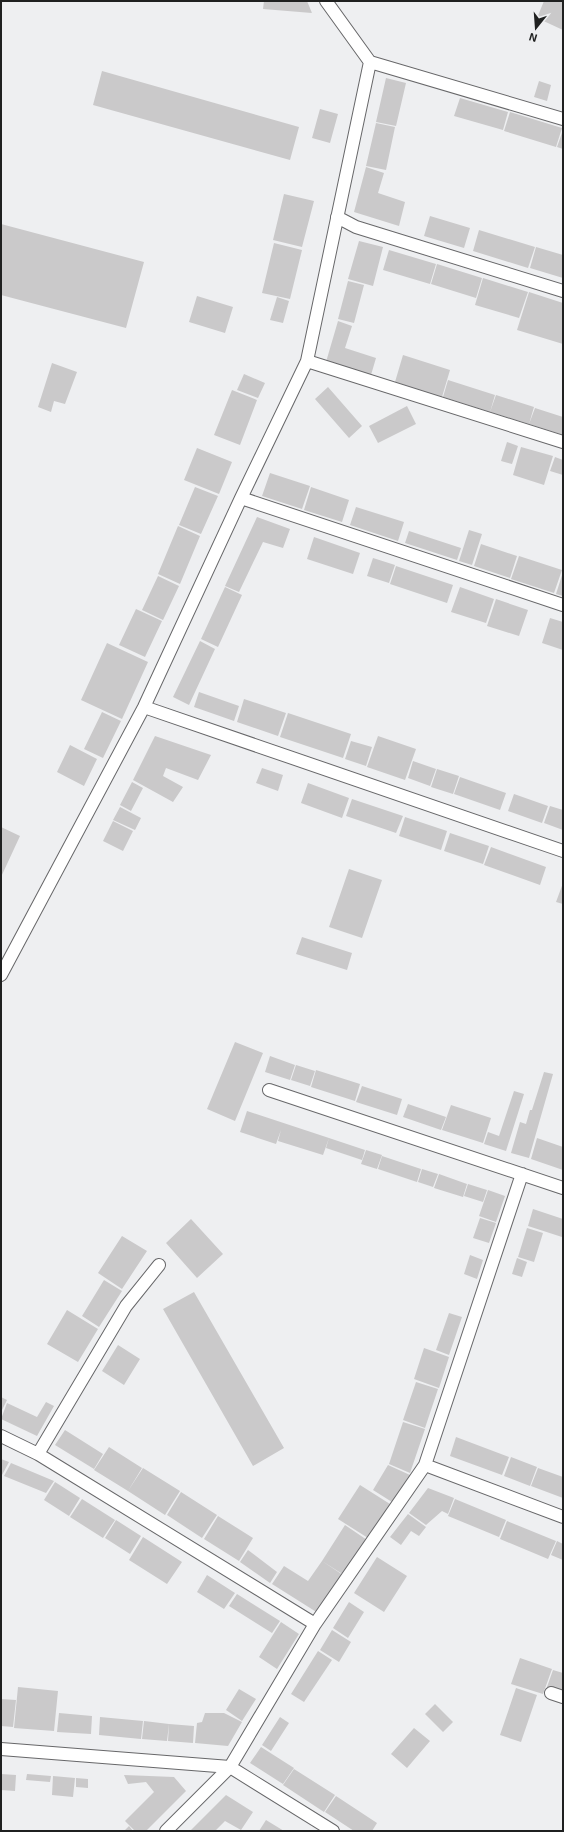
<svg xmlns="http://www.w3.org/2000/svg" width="564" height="1832" viewBox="0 0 564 1832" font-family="'Exo 2',sans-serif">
  <rect width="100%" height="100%" fill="#eeeff1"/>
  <path fill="#cac9ca" d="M264 1H307L312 13 263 9Z
    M544 1H563V30L537 18Z
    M102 71 299 127 290 160 93 105Z
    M386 78 406 83 396 126 376 122Z
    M539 81 551 85 547 101 534 97Z
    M460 98 508 112 503 130 454 116Z
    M320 109 338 114 330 143 312 138Z
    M510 112 562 128 556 147 504 131Z
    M376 123 395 127 386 170 366 166Z
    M563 130V149L557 147Z
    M366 167 384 173 378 193 405 202 399 226 354 212Z
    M284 194 314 201 302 247 273 240Z
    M430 216 470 228 464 248 424 236Z
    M1 224 144 262 126 328 1 295Z
    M479 230 535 247 528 268 473 251Z
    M359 241 383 247 373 286 348 279Z
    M274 243 302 250 290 299 262 293Z
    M536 247 563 255V278L530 268Z
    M389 250 436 264 430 284 383 270Z
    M437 264 482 278 476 298 431 284Z
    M483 278 528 292 519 318 475 305Z
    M348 281 364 285 354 323 338 319Z
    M529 292 563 303V344L517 330Z
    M197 296 233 307 225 333 189 322Z
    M277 297 289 301 283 323 270 320Z
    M338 321 352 326 345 348 376 358 371 375 326 362Z
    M403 355 450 370 442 397 395 382Z
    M52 363 77 372 65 404 54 401 51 412 38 407Z
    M244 374 265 383 258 398 237 390Z
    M448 380 495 395 490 412 443 397Z
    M328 387 362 426 349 438 315 399Z
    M232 390 257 400 240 445 214 435Z
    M496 395 534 407 529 424 490 412Z
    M407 406 416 424 378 443 369 426Z
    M535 408 563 417V435L529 424Z
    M507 442 518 446 512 464 501 461Z
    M521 447 553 456 544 485 513 475Z
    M197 448 232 462 219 494 184 480Z
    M555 457 563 460V475L550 471Z
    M270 473 310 486 302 509 262 496Z
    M195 487 218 496 201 534 179 525Z
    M311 487 349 500 342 522 304 510Z
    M356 507 404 522 398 541 350 525Z
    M257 517 290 529 283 548 263 542 239 592 225 586Z
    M178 526 200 536 180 584 158 574Z
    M469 530 482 534 472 565 459 561Z
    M409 531 461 548 457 560 405 543Z
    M314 537 360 553 353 574 307 559Z
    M481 544 517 556 510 578 474 566Z
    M519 556 562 570 554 593 511 579Z
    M373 558 395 565 389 583 367 576Z
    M396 566 453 585 447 603 390 584Z
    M563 572V596L556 594Z
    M158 576 179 586 163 620 142 610Z
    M225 587 242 595 218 647 201 639Z
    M460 587 494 599 486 623 451 612Z
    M496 599 528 610 519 636 487 626Z
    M136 609 162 621 145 657 119 645Z
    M550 618 563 622V650L542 643Z
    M200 641 215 649 189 705 173 697Z
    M107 643 148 662 122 719 81 700Z
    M199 692 239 706 234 721 194 707Z
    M244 699 286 713 278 736 237 722Z
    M102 712 121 721 103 758 84 749Z
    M288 713 351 734 343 758 280 737Z
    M155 736 211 755 198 780 166 768 163 776 183 787 173 802 133 780Z
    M378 736 416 749 405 780 367 767Z
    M351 741 372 747 366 766 345 759Z
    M70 745 97 759 84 786 57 772Z
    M413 761 436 769 430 786 408 778Z
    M262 768 283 775 278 791 256 783Z
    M437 769 459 776 453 794 431 787Z
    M460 777 506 793 500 810 454 794Z
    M132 782 143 788 131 811 120 805Z
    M308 783 349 798 342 818 301 803Z
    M514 794 548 806 542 823 508 811Z
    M352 799 403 816 396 833 346 816Z
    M550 806 563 810V830L544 823Z
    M120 807 141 818 135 830 113 820Z
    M405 817 447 831 441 850 399 836Z
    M113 821 133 831 123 851 103 841Z
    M1 827 20 836 1 877Z
    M450 833 489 846 483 864 444 851Z
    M491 847 546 867 540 885 484 865Z
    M349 869 382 880 362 938 329 927Z
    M563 883V904L556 902Z
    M302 937 352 953 347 970 296 954Z
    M235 1042 263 1053 235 1121 207 1109Z
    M270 1056 295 1065 290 1080 265 1072Z
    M296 1065 315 1071 310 1086 291 1080Z
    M316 1070 360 1084 355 1101 311 1087Z
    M544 1072 553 1074 529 1158 511 1153 520 1122 526 1124 530 1110H532Z
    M362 1086 402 1099 397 1115 356 1102Z
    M514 1091 524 1094 506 1151 484 1144 488 1132 499 1136Z
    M408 1104 446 1117 441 1130 403 1117Z
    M451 1105 491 1118 483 1143 442 1130Z
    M247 1111 329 1138 323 1155 278 1141 281 1130 276 1144 240 1132Z
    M329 1138 365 1150 362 1160 326 1148Z
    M537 1138 563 1147V1170L531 1159Z
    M366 1150 382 1155 377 1169 361 1164Z
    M382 1156 421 1169 417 1182 378 1169Z
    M422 1169 438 1174 433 1187 418 1182Z
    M439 1174 467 1184 463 1197 434 1188Z
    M468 1184 487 1190 483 1202 464 1196Z
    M488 1190 505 1196 496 1222 479 1216Z
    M533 1209 563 1219 562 1237 528 1226Z
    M480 1218 496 1223 489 1243 473 1238Z
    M191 1219 223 1254 197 1278 166 1243Z
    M527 1228 543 1233 534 1262 518 1257Z
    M122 1236 147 1251 122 1289 98 1273Z
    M470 1255 483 1260 477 1279 464 1274Z
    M517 1258 527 1262 522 1277 512 1274Z
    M104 1280 122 1291 99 1327 82 1316Z
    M194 1292 284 1448 253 1466 163 1309Z
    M67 1310 98 1329 78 1362 47 1344Z
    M449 1313 462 1317 449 1355 436 1350Z
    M118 1345 140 1359 124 1385 102 1371Z
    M424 1348 449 1357 439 1388 414 1379Z
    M416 1382 438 1389 425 1428 403 1420Z
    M1 1397 7 1400 1 1412Z
    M46 1402 54 1406 37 1436 1 1419 7 1403 37 1417Z
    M403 1422 425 1429 410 1473 389 1464Z
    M65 1430 103 1454 94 1469 55 1445Z
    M456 1437 509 1457 502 1475 450 1456Z
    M109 1447 142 1468 128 1491 94 1470Z
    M511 1457 537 1467 530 1486 504 1476Z
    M1 1459 9 1462 2 1475H1Z
    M11 1463 54 1481 46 1493 4 1476Z
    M388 1465 410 1475 392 1502 373 1490Z
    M143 1468 180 1491 165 1515 128 1491Z
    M538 1468 563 1477V1498L531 1486Z
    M55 1482 80 1498 69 1516 44 1500Z
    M360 1485 390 1504 368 1538 338 1519Z
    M428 1488 454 1498 448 1514 442 1511 426 1525 409 1513Z
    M181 1492 217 1515 202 1538 167 1515Z
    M82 1499 115 1520 103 1538 70 1517Z
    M455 1499 506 1520 499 1537 448 1516Z
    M408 1514 426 1527 419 1536 411 1531 401 1545 390 1537Z
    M218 1516 253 1538 239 1561 204 1539Z
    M116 1520 141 1536 130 1554 105 1538Z
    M507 1521 556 1541 548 1559 500 1539Z
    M345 1525 367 1540 344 1575 322 1561Z
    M143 1537 182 1562 167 1584 129 1560Z
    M557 1541 563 1544V1560L551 1555Z
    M248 1550 277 1572 270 1583 240 1562Z
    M377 1557 407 1576 384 1612 354 1593Z
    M322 1561 343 1575 318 1613 272 1584 284 1566 308 1581Z
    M207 1575 235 1593 224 1609 197 1592Z
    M237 1594 280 1621 272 1633 229 1606Z
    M349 1602 364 1612 348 1638 333 1628Z
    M281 1622 299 1634 277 1669 259 1657Z
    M332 1630 351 1642 339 1662 320 1650Z
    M318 1651 332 1660 304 1702 291 1694Z
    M520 1658 552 1669 543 1694 511 1684Z
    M553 1670 563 1673V1692L547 1687Z
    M18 1687 58 1691 54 1731 14 1728Z
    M516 1688 537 1695 521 1742 500 1735Z
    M239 1689 256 1699 242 1721 226 1710Z
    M1 1699 16 1700 13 1727 1 1726Z
    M435 1704 453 1722 443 1732 425 1714Z
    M59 1713 92 1716 91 1734 57 1732Z
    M205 1713H224L242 1722 228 1746 195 1743 197 1723 202 1722Z
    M100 1717 143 1721 141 1739 99 1735Z
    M280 1717 289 1723 271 1751 262 1745Z
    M144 1721 169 1724 167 1741 142 1739Z
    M169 1724 194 1726 193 1743 168 1741Z
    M414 1728 430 1741 407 1768 391 1754Z
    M261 1747 294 1768 283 1784 250 1763Z
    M294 1769 335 1795 324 1812 283 1785Z
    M1 1774 16 1775 15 1791 1 1790Z
    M27 1774 51 1776 50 1782 26 1780Z
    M124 1775 174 1777 186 1791 146 1831H135L125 1821 154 1792 146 1782 128 1784Z
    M53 1776 75 1778 73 1797 52 1795Z
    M76 1778 88 1779V1788L76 1787Z
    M226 1795 253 1812 241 1830 225 1821 215 1831H190Z
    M336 1796 377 1823 372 1831H354L325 1812Z
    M266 1820 284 1831H259Z
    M129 1826 133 1831H124Z"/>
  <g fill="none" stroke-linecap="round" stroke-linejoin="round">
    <defs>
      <path id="minor" d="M370 62 563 119
        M337 217 356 227 563 291
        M307 361 563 442
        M241 498 563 605
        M144 707 563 851
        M1 975 144 707 241 498 307 361 370 62 326 1
        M269 1090 563 1188
        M1 1436 38 1454 315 1624
        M38 1454 126 1306 159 1265
        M425 1465 563 1517
        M551 1693 563 1697
        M1 1749 230 1767 333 1831
        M166 1831 230 1767 315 1624 425 1465 522 1174"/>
    </defs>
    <use href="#minor" stroke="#676769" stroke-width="14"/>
    <use href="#minor" stroke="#fff" stroke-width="12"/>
  </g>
  <rect width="564" height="1832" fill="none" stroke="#1f2020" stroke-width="4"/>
  <g transform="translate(536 28) rotate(197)" stroke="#eeeff1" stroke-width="3" paint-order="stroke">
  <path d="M0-3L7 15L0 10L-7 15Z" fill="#1f2020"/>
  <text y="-6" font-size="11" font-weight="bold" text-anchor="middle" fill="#1f2020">N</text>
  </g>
</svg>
